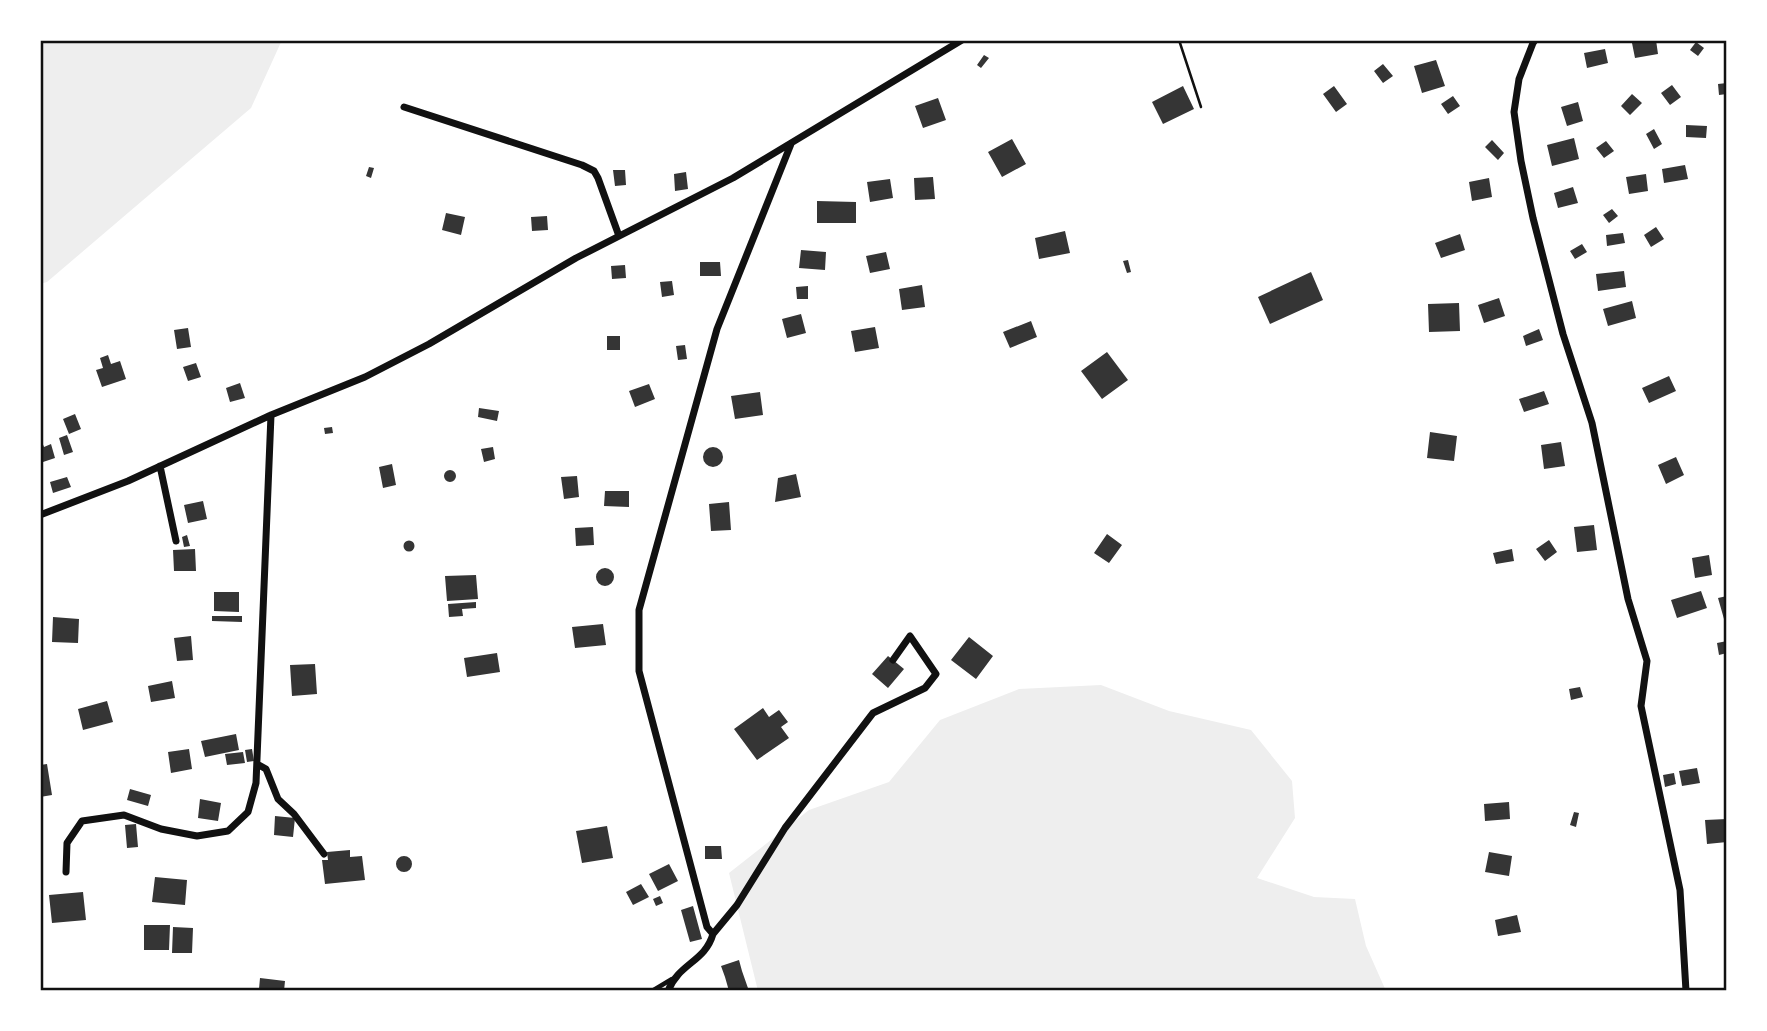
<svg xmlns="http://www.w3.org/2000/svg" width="1767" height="1031" viewBox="0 0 1767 1031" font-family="Helvetica,sans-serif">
  <rect width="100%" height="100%" fill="#fff"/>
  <path fill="#eee" d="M40 40H282L251 108 47 282 40 284Z
    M1101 685 1169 711 1251 730 1292 781 1295 818 1257 878 1314 897 1355 899 1366 946 1386 991H758L729 873 809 810 889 782 940 720 1019 689Z"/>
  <path fill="#353535" d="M1648 40H1656L1658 54 1635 58 1632 43Z
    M1696 42 1704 48 1698 56 1690 50Z
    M1605 49 1608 63 1587 68 1584 53Z
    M984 55 989 58 981 68 977 65Z
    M1436 60 1445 86 1422 93 1414 66Z
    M1383 64 1393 76 1383 83 1374 71Z
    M1727 83V94L1719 95 1718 84Z
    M1672 85 1681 97 1670 105 1661 93Z
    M1183 86 1194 109 1163 124 1152 102Z
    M1334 86 1347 104 1336 112 1323 94Z
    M1632 94 1642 103 1630 115 1621 106Z
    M1453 96 1460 106 1448 114 1441 104Z
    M938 98 946 120 923 128 915 106Z
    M1578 102 1583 121 1567 126 1561 107Z
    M1686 125 1707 126 1706 138 1686 137Z
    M1654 129 1662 144 1654 149 1646 134Z
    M1574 138 1579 159 1552 166 1547 145Z
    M1012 139 1026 164 1002 177 988 152Z
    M1492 140 1504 153 1498 160 1485 147Z
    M1606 141 1614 151 1604 158 1596 148Z
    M1685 165 1688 179 1664 183 1662 169Z
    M369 167 374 168 371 178 366 176Z
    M613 170H625L626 185 615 186Z
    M686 172 688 189 675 191 674 174Z
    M1646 174 1648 191 1629 194 1626 177Z
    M933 177 935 199 915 200 914 178Z
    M1489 178 1492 197 1472 201 1469 182Z
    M890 179 893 198 870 202 867 182Z
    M1573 187 1578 203 1558 208 1554 193Z
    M817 201 856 202V223H817Z
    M1612 209 1618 216 1609 223 1603 215Z
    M446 213 465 217 461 235 442 230Z
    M547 216 548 230 532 231 531 217Z
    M1656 227 1664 239 1651 247 1644 235Z
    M1065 231 1070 253 1039 259 1035 238Z
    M1623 233 1625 243 1607 246 1606 235Z
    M1460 234 1465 250 1441 258 1435 243Z
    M1582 244 1587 252 1575 259 1570 251Z
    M801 250 826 252 825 270 799 268Z
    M886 252 890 269 870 273 866 256Z
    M1128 260 1131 272 1127 273 1123 261Z
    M700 262H720L721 276H700Z
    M625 265 626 278 612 279 611 266Z
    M1624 271 1626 287 1598 291 1596 274Z
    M1311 272 1323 300 1270 324 1258 297Z
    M672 281 674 295 662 297 660 282Z
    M922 285 925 307 902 310 899 289Z
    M808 286V299H797L796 287Z
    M1499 298 1505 316 1484 323 1478 305Z
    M1632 301 1636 318 1608 326 1603 309Z
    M1459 303 1460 331 1429 332 1428 304Z
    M801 314 806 333 787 338 782 319Z
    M1031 321 1037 337 1010 348 1003 332Z
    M875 327 879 348 855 352 851 331Z
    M188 328 191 347 177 349 174 330Z
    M1539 329 1543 340 1526 346 1523 336Z
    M607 336H620V350H607Z
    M685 345 687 359 678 360 676 346Z
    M1107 352 1128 380 1102 399 1081 371Z
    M108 355 111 364 120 361 126 379 102 387 96 370 103 368 100 358Z
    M196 363 201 377 188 381 183 367Z
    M1669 376 1676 391 1649 403 1642 388Z
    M240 383 245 398 230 402 226 388Z
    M649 384 655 399 635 407 629 391Z
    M1544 391 1549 404 1524 412 1519 399Z
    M760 392 763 415 735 419 731 396Z
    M479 408 499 411 497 421 478 417Z
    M75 414 81 429 69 434 63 419Z
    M332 427 333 433 325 434 324 428Z
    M1430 432 1457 436 1454 461 1427 458Z
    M67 435 73 452 64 455 59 438Z
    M40 437 44 447 51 444 55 458 40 463Z
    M1561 442 1565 466 1544 469 1541 445Z
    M703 457a10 10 0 1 1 20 0a10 10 0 1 1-20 0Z
    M493 447 495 459 484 462 481 449Z
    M1676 457 1684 475 1666 484 1658 465Z
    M392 464 396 485 383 488 379 467Z
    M444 476a6 6 0 1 1 12 0a6 6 0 1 1-12 0Z
    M796 474 801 497 775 502 778 478Z
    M577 476 579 497 564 499 561 477Z
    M67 477 71 487 53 493 50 482Z
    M605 491H629V507L604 506Z
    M203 501 207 519 188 523 184 505Z
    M729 502 731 530 711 531 709 504Z
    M1594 525 1597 550 1577 552 1574 527Z
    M593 527 594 545 576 546 575 528Z
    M1107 534 1122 545 1109 563 1094 553Z
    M187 535 190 546 184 547 182 537Z
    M1549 540 1557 552 1545 561 1536 549Z
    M403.5 546a5.5 5.5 0 1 1 11 0a5.5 5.5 0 1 1-11 0Z
    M195 549 196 571H174L173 550Z
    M1512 549 1514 561 1496 564 1493 553Z
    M1709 555 1712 575 1695 578 1692 558Z
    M596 577a9 9 0 1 1 18 0a9 9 0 1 1-18 0Z
    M476 575 478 599 447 601 445 576Z
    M1701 591 1707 608 1677 618 1671 600Z
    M214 592H239V612L214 611Z
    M1727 596V618L1724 619 1718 598Z
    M476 602V608L462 609 463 616 449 617 448 604Z
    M212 616H242V622L212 621Z
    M53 617 79 619 78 643 52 642Z
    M603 624 606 645 575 648 572 627Z
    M191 636 193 660 177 661 174 638Z
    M969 637 993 656 976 679 951 660Z
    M1727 641V653L1719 655 1717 643Z
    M497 653 500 672 467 677 464 658Z
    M888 656 904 669 888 688 872 674Z
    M315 664 317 694 292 696 290 665Z
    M172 681 175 698 151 702 148 686Z
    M1580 687 1583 697 1571 700 1569 689Z
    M107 701 113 722 83 730 78 709Z
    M763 708 769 717 779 710 788 722 781 727 789 738 757 760 734 729Z
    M236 734 239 750 205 757 201 741Z
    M189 749 192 769 171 773 168 752Z
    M252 749 254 761 247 762 245 750Z
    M243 752 245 763 227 765 225 754Z
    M47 764 52 795 40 797V765Z
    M1697 768 1700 783 1682 786 1679 771Z
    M1674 773 1676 784 1665 787 1663 775Z
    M130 789 151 795 148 806 127 800Z
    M200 799 221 803 218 821 198 818Z
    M1509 802 1510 819 1485 821 1484 804Z
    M1574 812 1579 813 1576 827 1570 825Z
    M275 816 295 818 293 837 274 835Z
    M1727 819V842L1707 844 1705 820Z
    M136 824 138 847 127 848 125 825Z
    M607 826 613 858 582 863 576 831Z
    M705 846H721L722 859H705Z
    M350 850V857L362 856 365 880 325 884 322 860H328L327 852Z
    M1489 852 1512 856 1509 876 1485 872Z
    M396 864a8 8 0 1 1 16 0a8 8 0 1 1-16 0Z
    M669 864 678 881 658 891 649 874Z
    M155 877 187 880 185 905 152 902Z
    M641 884 649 897 633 905 626 892Z
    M83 892 86 920 52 923 49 895Z
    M660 896 663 903 656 906 653 899Z
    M693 906 702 939 690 942 681 910Z
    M1517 915 1521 932 1498 936 1495 920Z
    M144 925H170L169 950H144Z
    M173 927 193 928 192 953H172Z
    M739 960 742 971 749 991H729L725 977 721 966Z
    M260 978 285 981 284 991 259 989Z"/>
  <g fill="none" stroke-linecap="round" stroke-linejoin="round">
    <path stroke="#111" stroke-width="2.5" d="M1179 40 1201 107"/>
    <path stroke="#111" stroke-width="4.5" d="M652 991 672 979"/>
    <path stroke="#111" stroke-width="7" d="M1535 40 1533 43 1519 79 1514 112 1521 161 1533 218 1563 334 1592 423 1628 599 1647 661 1641 706 1680 890 1686 991
      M404 107 582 165 594 171 598 178 619 236
      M160 466 176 541
      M40 515 128 481 271 415 365 377 429 344 576 258 733 178 962 40
      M257 764 266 769 278 799 294 814 324 854
      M66 872 67 843 82 821 124 815 161 829 197 836 228 831 248 812 256 783 271 415
      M713 934 737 905 785 828 873 713 925 688 936 674 910 636 893 660
      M668 991C679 963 705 962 713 934L707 927 639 671V610L717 329 791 144"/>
  </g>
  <rect width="1767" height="1031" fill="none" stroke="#ffffff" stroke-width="84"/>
  <rect x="42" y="42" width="1683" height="947" fill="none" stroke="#111" stroke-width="2.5"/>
</svg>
